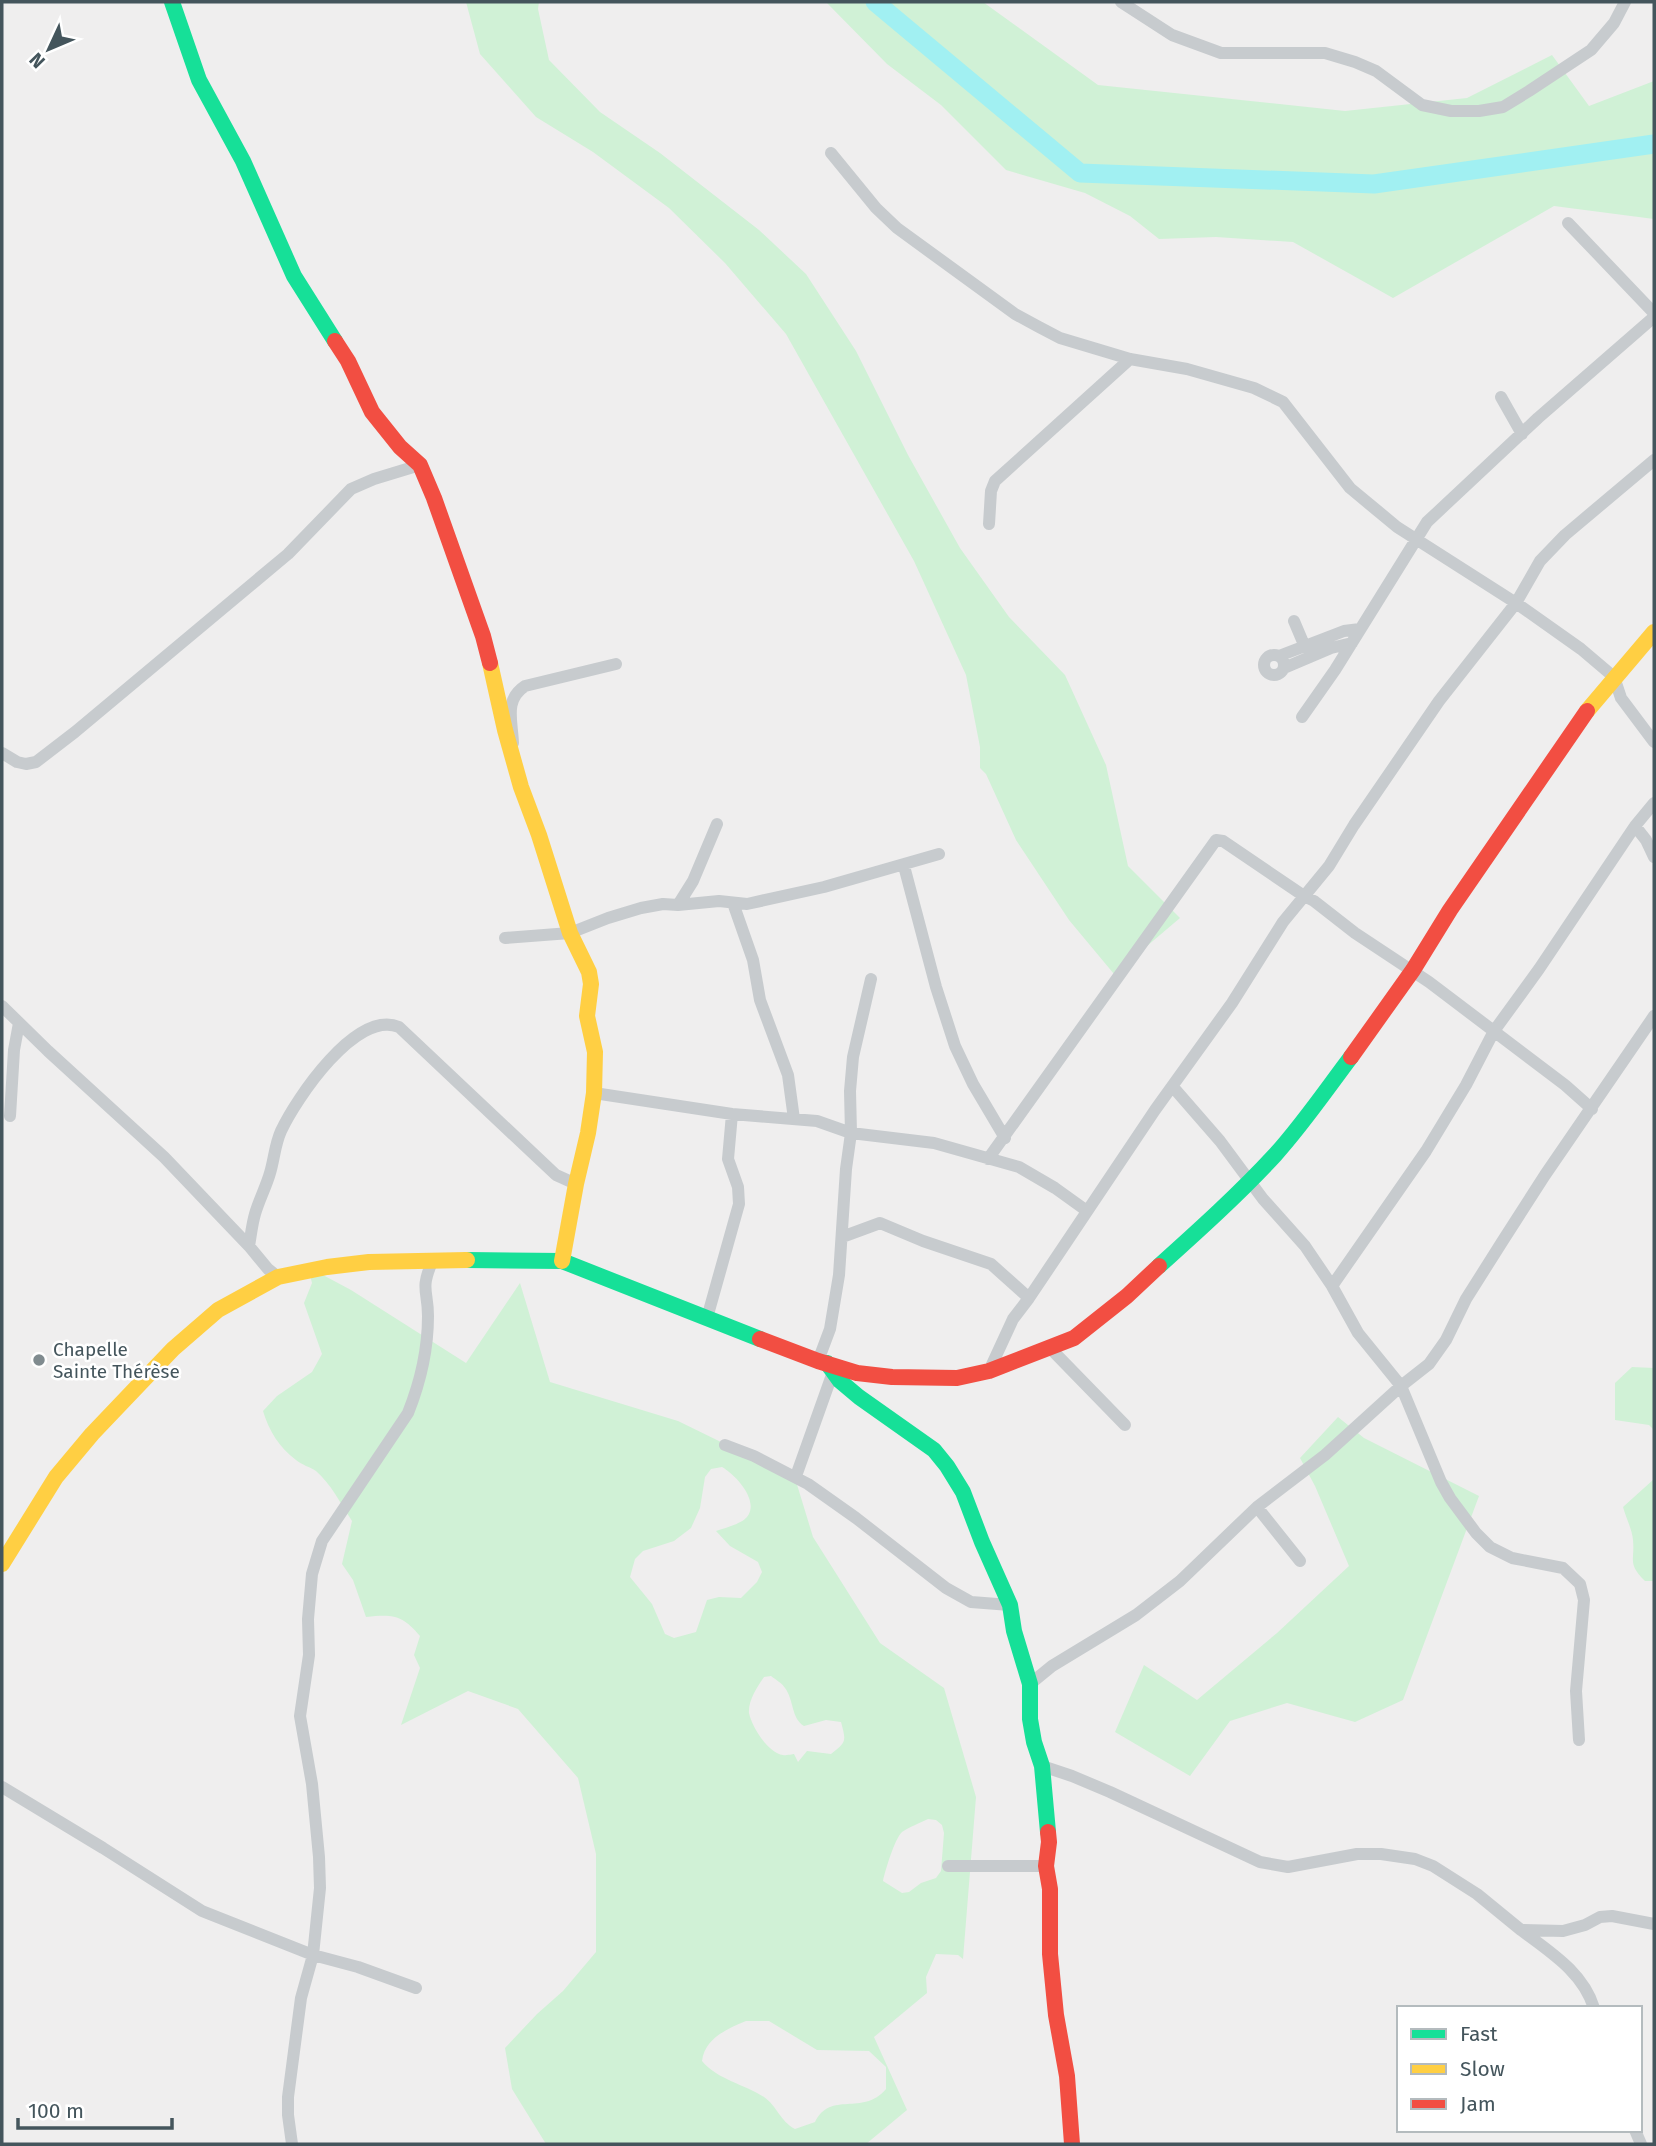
<svg xmlns="http://www.w3.org/2000/svg" width="1656" height="2146" viewBox="0 0 1656 2146" font-family="'Fira Sans',sans-serif">
  <rect width="100%" height="100%" fill="#efeeee"/>
  <path fill="#d0f1d6" fill-rule="evenodd" d="M466 2H539L538 9 549 60 600 112 660 153 759 230 806 274 856 351 908 455 960 548 1009 617 1065 675 1106 765 1128 866 1180 918 1114 974 1069 920 1016 840 986 774 980 768V747L966 675 914 561 786 334 725 263 669 208 593 152 536 117 480 54Z
    M826 2H983L1098 85 1345 111 1467 98 1552 55 1589 106 1654 81V219L1554 206 1393 298 1293 242 1216 237 1159 239 1130 216 1085 193 1006 170 941 105 887 64Z
    M308 1267 351 1290 466 1363 520 1283 550 1382 678 1421 795 1478 813 1537 880 1643 944 1688 976 1797 963 1959 958 1955 936 1954 926 1977 927 1993 874 2037 907 2110 866 2144H546L512 2089 505 2048 537 2014 563 1991 596 1952V1854L578 1778 518 1709 468 1691 401 1725 420 1668 414 1655 420 1636C402 1615 394 1614 366 1617L353 1580 342 1564 352 1521C341 1504 331 1484 316 1471 310 1467 302 1465 296 1460 279 1447 269 1431 263 1411L277 1396 312 1372 322 1354 304 1303 312 1283ZM722 1467C736 1475 760 1501 747 1517 741 1524 725 1528 716 1531L730 1546 758 1562 762 1572 757 1582 741 1598 719 1597 707 1600 696 1632 674 1638 665 1634 652 1604 630 1577 635 1559 643 1551 674 1541 691 1528 700 1508 705 1477 711 1469ZM771 1676C776 1680 782 1683 785 1688 794 1700 791 1718 804 1726L826 1720 841 1722C846 1741 847 1742 831 1754L807 1751 798 1762 794 1754C793 1754 784 1756 783 1755 768 1753 752 1727 749 1713 748 1701 757 1687 764 1677ZM928 1819 936 1820 942 1825 944 1833 941 1871 936 1878 921 1883 909 1892 902 1893 883 1881C885 1871 895 1838 902 1832 909 1827 920 1823 928 1819ZM746 2021H769L817 2050 869 2051 886 2067V2089C862 2117 831 2090 815 2122L795 2129C780 2121 777 2106 764 2097 744 2084 718 2080 702 2061 705 2038 727 2029 746 2021Z
    M1632 1367 1654 1368V1430L1649 1425 1615 1420V1383Z
    M1338 1417 1364 1438 1479 1496 1403 1700 1355 1722 1287 1703 1230 1721 1190 1776 1115 1732 1144 1665 1197 1700 1277 1633 1349 1566 1315 1486 1300 1458Z
    M1654 1479V1581H1645C1627 1563 1635 1561 1633 1540 1632 1529 1626 1518 1623 1507Z"/>
  <g fill="none" stroke-linecap="round" stroke-linejoin="round">
    <path stroke="#a1f0f2" stroke-width="19" d="M875 2 1080 173 1374 184 1654 144"/>
    <path stroke="#c7cbce" stroke-width="12" d="M1121 2 1172 35 1221 53H1325L1355 62 1376 71 1422 105 1451 111H1479L1503 107 1529 91 1591 50 1614 23 1625 2
      M831 153 876 208 897 228 1015 314 1039 327 1060 338 1130 359 1187 369 1254 388 1283 402 1350 488 1397 527 1516 603 1581 649 1614 677 1621 698 1654 742
      M1568 223 1654 313
      M1501 397 1522 434
      M989 524 991 491 995 481 1130 359
      M1294 621 1305 647
      M1264 665a10 10 0 1 1 20 0a10 10 0 1 1-20 0Z
      M1279 656 1344 631 1360 629
      M1284 668 1331 648 1352 643
      M1302 717 1335 670 1427 522 1538 418 1654 317
      M513 743C512 720 504 700 525 686L616 664
      M2 753 17 762 26 764 36 762 75 732 288 554 351 489 374 479 420 465
      M1635 826 1646 840 1654 857
      M904 866 936 987 955 1046 973 1084 1005 1138
      M733 903 753 960 760 1000 788 1075 794 1119
      M678 905 693 881 717 824
      M505 938 570 933 608 918 641 908 663 904 678 905 719 901 747 904 824 887 939 854
      M2 1006 48 1051 164 1157 249 1246 268 1269 278 1277
      M1173 1087 1220 1141 1263 1199 1305 1246 1332 1286 1358 1333 1401 1386 1429 1364 1446 1340 1466 1299 1502 1242 1545 1175 1654 1016
      M594 1093 732 1114 817 1121 851 1133 934 1143 1019 1167 1055 1188 1087 1211
      M10 1116 14 1050 19 1023
      M988 1159 1216 840 1223 841 1304 896 1314 901 1355 933 1429 982 1565 1085 1592 1109
      M842 1237 880 1223 923 1241 991 1264 1029 1298
      M249 1246C251 1235 252 1224 255 1214 259 1200 266 1187 270 1173 274 1160 275 1144 281 1131 296 1099 356 1009 399 1027L556 1175 576 1184
      M1332 1286 1426 1151 1466 1085 1494 1031 1539 969 1635 826 1654 803
      M707 1318 739 1204 738 1187 728 1159 732 1114
      M1051 1349 1125 1425
      M818 1361 830 1329 839 1275 846 1169 851 1133 850 1091 853 1057 871 979
      M989 1371 1013 1319 1029 1298 1155 1110 1232 1003 1283 922 1329 866 1354 825 1439 701 1516 603 1540 561 1565 535 1654 460
      M725 1445 754 1456 808 1484 856 1518 946 1588 971 1602 1010 1605
      M796 1476 833 1372
      M1257 1507 1300 1561
      M1030 1684 1052 1666 1136 1615 1180 1581 1257 1507 1325 1455 1401 1386 1441 1482 1450 1498 1476 1533 1490 1547 1512 1558 1563 1568 1580 1584 1584 1600 1576 1691 1579 1740
      M1042 1766 1072 1776 1110 1792 1260 1862 1288 1867 1357 1854H1381L1415 1859 1433 1866 1477 1894 1521 1930 1563 1931 1585 1925 1600 1917 1612 1916 1654 1924
      M2 1787 103 1848 202 1911 313 1955 358 1967 416 1988
      M948 1866H1046
      M1521 1930C1550 1952 1583 1972 1594 2008
      M1635 2130 1641 2144
      M292 2144 288 2115V2097L301 1998 313 1955 320 1888 319 1857 312 1784 300 1716 309 1655 308 1619 312 1574 322 1541 408 1413C420 1383 428 1349 428 1316 428 1290 420 1290 432 1262"/>
    <path stroke="#16e098" stroke-width="16" d="M172 2 199 80 243 161 294 276 335 341
      M467 1260 562 1261 760 1339
      M1159 1266C1199 1230 1239 1194 1275 1155 1303 1124 1326 1090 1351 1057
      M827 1363 840 1381 859 1397 934 1450 947 1466 963 1492 982 1542 1010 1605 1014 1631 1030 1684V1719L1034 1742 1042 1766 1048 1832"/>
    <path stroke="#ffcf43" stroke-width="16" d="M490 663 505 730 521 787 539 835 570 933 589 972 591 984 587 1016 595 1052 594 1093 588 1133 576 1184 562 1261
      M1587 711 1654 632
      M2 1564 56 1477 92 1434 173 1349 218 1310 278 1277 327 1267 369 1262 467 1260"/>
    <path stroke="#f24e42" stroke-width="16" d="M335 341 348 361 372 412 400 447 420 465 434 498 483 636 490 663
      M1351 1057 1413 970 1450 910 1587 711
      M760 1339 818 1361 857 1373 892 1377 957 1378 989 1371 1074 1338 1127 1296 1159 1266
      M1048 1832 1049 1842 1046 1866 1050 1889V1954L1056 2015 1067 2076 1072 2144"/>
  </g>
  <circle fill="#808b8f" stroke="#fff" stroke-width="2.5" cx="39" cy="1360" r="7"/>
  <g text-anchor="middle" stroke-width="5" stroke-linejoin="round" paint-order="stroke">
    <g font-size="19" fill="#44555c" stroke="#fff" text-anchor="start">
      <text x="53" y="1356">Chapelle<tspan x="53" dy="22">Sainte Thérèse</tspan></text>
    </g>
  </g>
  <rect width="1656" height="2146" fill="none" stroke="#44555c" stroke-width="7"/>
  <rect x="1397" y="2006" width="245" height="126" fill="#ffffff" stroke="#b4bbbe" stroke-width="2"/>
  <rect x="1411" y="2029" width="35" height="10" fill="#16e098" stroke="#b4bbbe" stroke-width="2"/>
  <text x="1460" y="2041" font-size="21" fill="#44555c">Fast</text>
  <rect x="1411" y="2064" width="35" height="10" fill="#ffcf43" stroke="#b4bbbe" stroke-width="2"/>
  <text x="1460" y="2076" font-size="21" fill="#44555c">Slow</text>
  <rect x="1411" y="2099" width="35" height="10" fill="#f24e42" stroke="#b4bbbe" stroke-width="2"/>
  <text x="1460" y="2111" font-size="21" fill="#44555c">Jam</text>
  <g transform="translate(49 49) rotate(226)" stroke="#ffffff" stroke-width="5" paint-order="stroke">
  <path d="M0-5L12 26L0 18L-12 26Z" fill="#44555c"/>
  <text y="-10" font-size="19" font-weight="bold" text-anchor="middle" fill="#44555c">N</text>
  </g>
  <path d="M18 2118v10h154v-10" fill="none" stroke="#44555c" stroke-width="3.5"/>
  <text x="28" y="2118" font-size="21" fill="#44555c" stroke="#ffffff" stroke-width="5" paint-order="stroke">100 m</text>
</svg>
